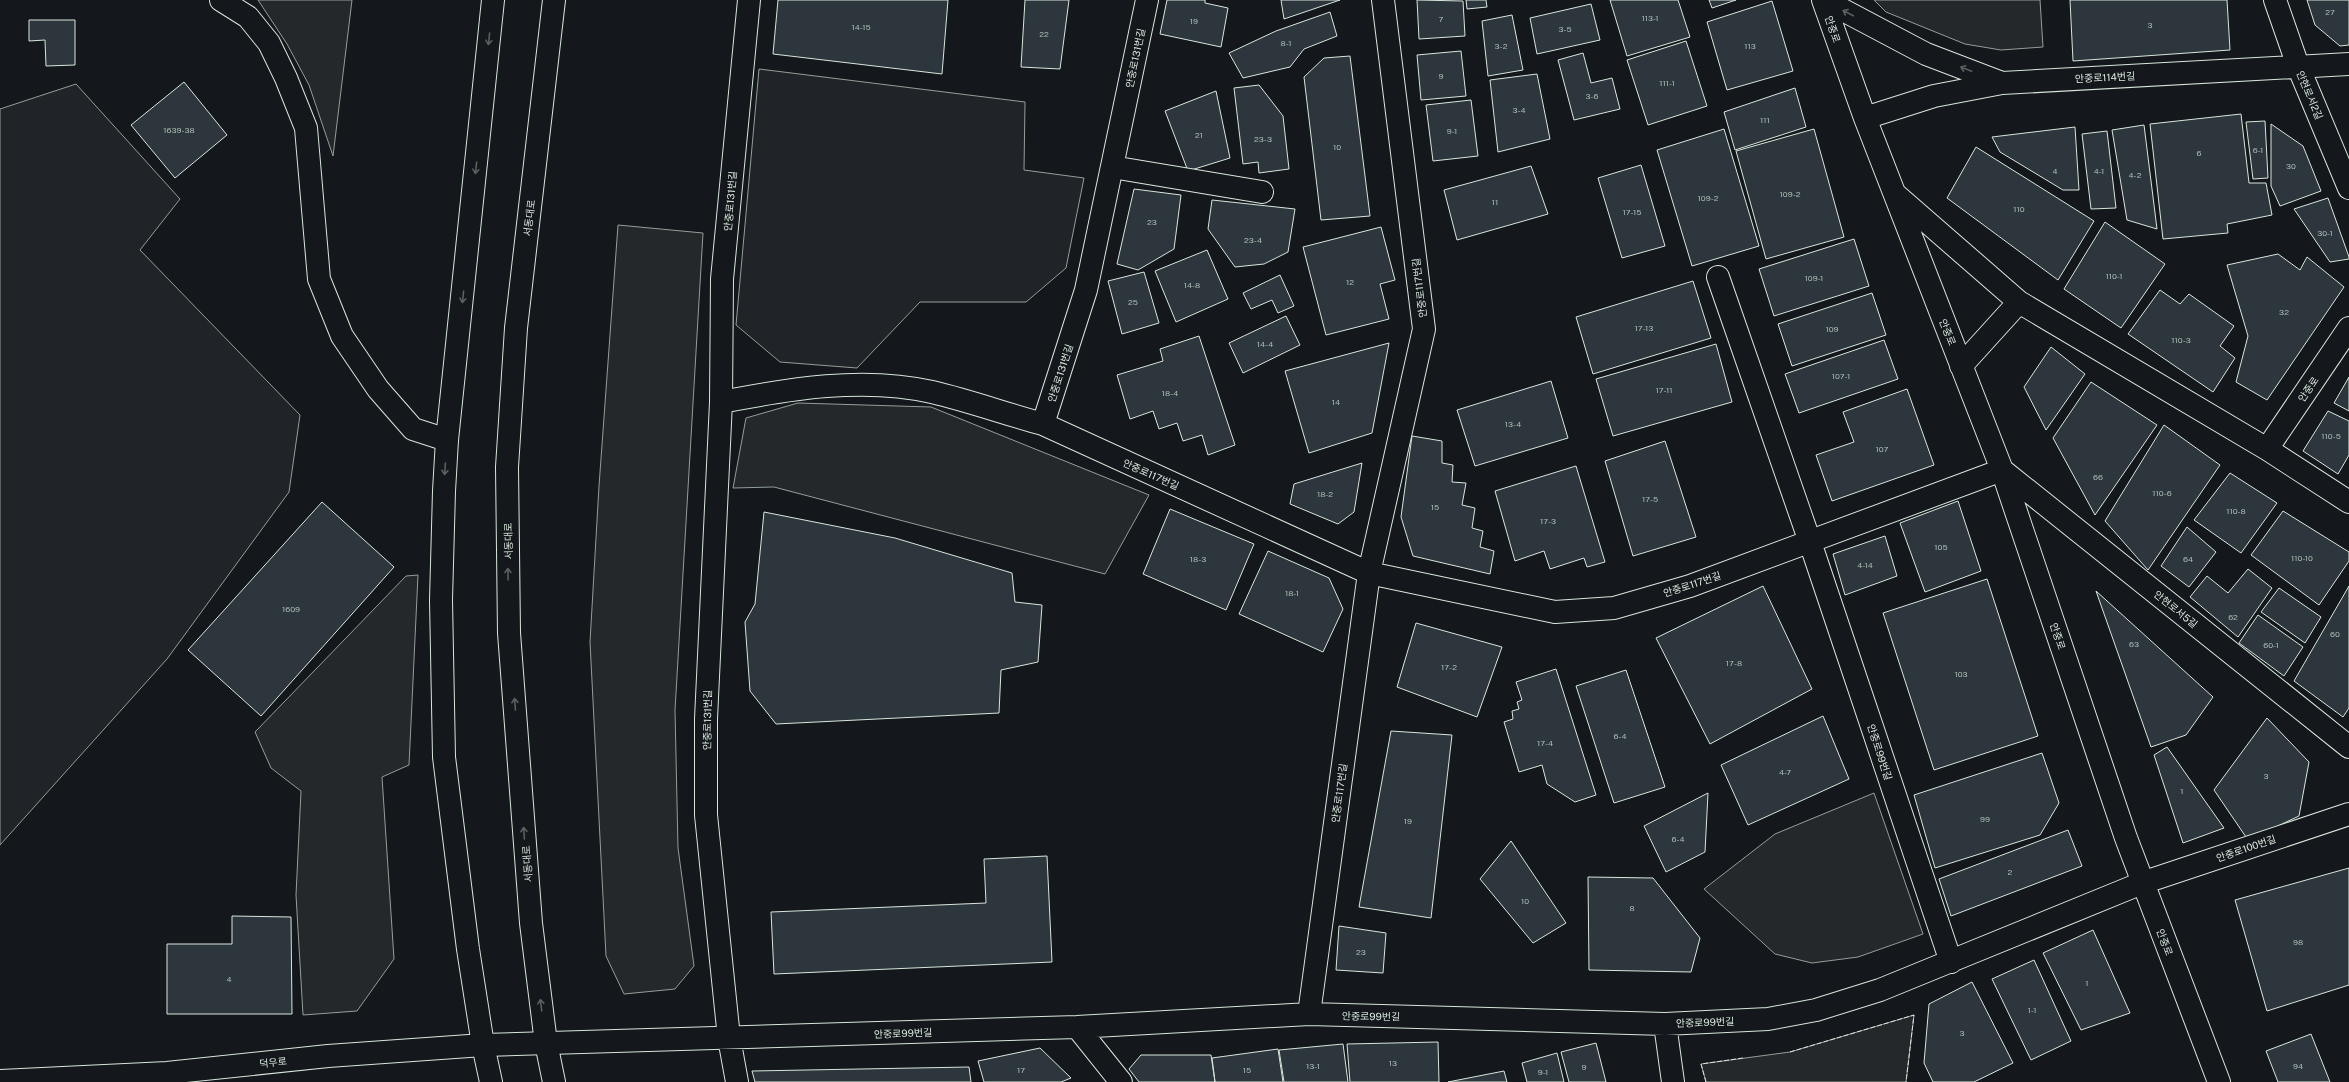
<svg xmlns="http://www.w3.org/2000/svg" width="2349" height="1082" viewBox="0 0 2349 1082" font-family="'Public Sans','Noto Sans KR',sans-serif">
  <rect width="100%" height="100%" fill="#14181c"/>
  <path fill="#202428" stroke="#939e99" d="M759 69 1025 102 1024 170 1084 178 1066 268 1026 302H920L857 368 780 362 736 325Z
    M76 84 180 199 140 250 300 415 289 492 167 659 0 845V109Z"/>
  <path fill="#24282b" stroke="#939e99" d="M258 0H352L333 156 309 85 287 44Z
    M1874 0H2040L2043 47 2001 50 1965 44 1886 12Z
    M618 225 703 233 675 710 678 848 694 966 675 989 624 994 606 956 590 642 599 486Z
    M798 403 931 407 1149 495 1105 574 774 487 733 488 746 418Z
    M418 575 409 765 382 777 394 959 357 1011 303 1015 296 895 301 791 271 768 255 732 406 576Z
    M1874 793 1923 934 1858 957 1812 963 1775 954 1704 889 1775 834Z
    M1914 1015 1906 1082H1706L1701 1064 1790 1052Z"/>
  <path fill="#2c363c" stroke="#d8e6dc" d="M778 0H948L942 74 773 54Z
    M1025 0H1069L1060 69 1021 67Z
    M1167 0H1205V3L1228 8 1221 47 1160 34Z
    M1281 0H1340L1284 19Z
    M1417 0 1463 1 1465 36 1419 39Z
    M1466 0H1486L1487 7 1467 9Z
    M1610 0H1678L1690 37 1627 56Z
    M1709 0H1736L1712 8Z
    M2070 0H2227L2230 50 2073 61Z
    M2307 0H2349V45L2340 46 2315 25Z
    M1772 1 1793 71 1727 90 1707 22Z
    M1591 4 1600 40 1537 54 1530 18Z
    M1330 12 1337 36 1304 49 1290 67 1243 78 1229 53 1276 31Z
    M1512 15 1523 70 1488 76 1482 21Z
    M29 20H75V65L46 66 45 40 29 41Z
    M1686 41 1707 106 1648 125 1627 60Z
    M1461 51 1466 96 1421 100 1417 55Z
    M1583 53 1591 83 1612 78 1620 109 1574 120 1558 60Z
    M1350 56 1370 216 1321 220 1304 77 1324 58Z
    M1537 74 1550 139 1498 152 1490 80Z
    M184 82 227 135 175 178 131 125Z
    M1259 85 1283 116 1289 169 1259 173 1258 162 1243 164 1234 88Z
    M1795 88 1806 127 1735 150 1724 112Z
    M1216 91 1230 158 1188 171 1165 111Z
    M1471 100 1478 156 1433 161 1426 105Z
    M2241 114 2249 183H2266L2272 215 2227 224 2228 233 2163 239 2150 124Z
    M2265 121 2268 178 2253 179 2246 122Z
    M2271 124 2303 146 2321 191 2280 206 2271 186Z
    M2144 125 2157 229 2127 220 2112 130Z
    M2075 127 2079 190H2063L2000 152 1992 137Z
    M1724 129 1759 246 1692 266 1657 150Z
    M1814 129 1844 237 1766 259 1736 151Z
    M2107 131 2116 208 2091 209 2082 134Z
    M1976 147 2094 221 2058 280 1947 198Z
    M1641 165 1665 246 1622 258 1598 178Z
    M1531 166 1548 214 1457 240 1444 190Z
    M1134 189 1181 195 1174 249 1138 270 1117 264Z
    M2328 198 2349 257V259L2330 262 2294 209Z
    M1212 200 1295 209 1288 252 1264 264 1235 267 1208 229Z
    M2105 222 2165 264 2121 328 2064 289Z
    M1381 227 1395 280 1380 284 1389 319 1326 335 1303 247Z
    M1854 239 1869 286 1774 316 1759 269Z
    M1207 250 1228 299 1176 322 1155 271Z
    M2278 254 2300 270 2307 257 2344 287 2267 400 2236 382 2248 336 2227 265Z
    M1144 272 1159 323 1122 334 1108 281Z
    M1280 275 1294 306 1278 313 1272 300 1251 309 1243 293Z
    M1693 281 1711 338 1593 374 1576 317Z
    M2160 290 2180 304 2189 294 2234 326 2220 346 2235 358 2213 392 2128 334Z
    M1872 293 1886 335 1792 366 1778 324Z
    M1286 316 1300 345 1243 373 1229 343Z
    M1199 336 1235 445 1208 455 1202 435 1183 441 1177 423 1159 429 1153 411 1130 419 1117 375 1163 361 1160 349Z
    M1884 340 1898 379 1799 413 1785 374Z
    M1389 343 1372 433 1309 453 1285 371Z
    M1716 344 1732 402 1613 436 1596 379Z
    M2051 347 2085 374 2046 430 2024 387Z
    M2349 377V411L2334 403Z
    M1551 381 1568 438 1475 466 1457 410Z
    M2091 382 2157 425 2095 515 2053 438Z
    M1907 389 1934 465 1832 501 1816 455 1854 442 1843 412Z
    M2328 411 2349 421V455L2338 474 2303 451Z
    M2164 425 2220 465 2148 570 2105 521Z
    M1412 436 1442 441V463L1453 465 1452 482 1466 483 1462 505 1475 508 1472 528 1483 531 1480 547 1494 551 1490 574 1413 556 1401 517Z
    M1665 441 1696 537 1633 556 1605 461Z
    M1362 463 1354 512 1338 524 1290 504 1294 484Z
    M1576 466 1605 562 1587 567 1584 558 1550 569 1544 551 1515 561 1495 491Z
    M2230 473 2277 503 2241 553 2194 520Z
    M1958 501 1981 571 1925 592 1900 523Z
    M322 502 394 567 261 716 188 650Z
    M1170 509 1254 544 1226 610 1143 574Z
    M2283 511 2349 552V561L2319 605 2251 555Z
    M764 512 895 538 1012 573 1015 602 1042 605 1038 662 1001 670 999 713 776 724 750 691 745 622 755 604Z
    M2187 527 2216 552 2189 587 2161 566Z
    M1885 536 1897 576 1845 595 1833 554Z
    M1268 551 1329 578 1343 609 1323 652 1239 614Z
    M2248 569 2272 588 2238 637 2190 597 2207 576 2228 593Z
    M1987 579 2038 736 1934 770 1883 613Z
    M1763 586 1812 689 1710 744 1656 638Z
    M2349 586V708L2343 717 2294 681Z
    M2279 588 2321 617 2305 643 2261 612Z
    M2096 591 2213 697 2186 735 2151 747Z
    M2258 615 2303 647 2284 676 2239 643Z
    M1416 623 1502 647 1477 717 1397 687Z
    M1556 669 1596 795 1575 802 1547 784 1542 765 1519 772 1504 722 1513 719 1512 711 1519 709 1517 702 1522 700 1516 682Z
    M1626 670 1665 787 1614 803 1576 686Z
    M1823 716 1849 779 1748 825 1721 765Z
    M2267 718 2309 762 2299 816 2248 840 2214 790Z
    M1391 731 1452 735 1431 918 1359 907Z
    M2167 747 2224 828 2183 843 2154 755Z
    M2042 753 2059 803 2040 835 1935 868 1914 795Z
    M1708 793 1705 852 1666 872 1644 826Z
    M2068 830 2082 866 1951 916 1939 879Z
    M1511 841 1566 923 1533 943 1480 879Z
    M1047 856 1052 962 774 974 771 912 986 903 984 859Z
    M2349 868V985L2267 1011 2235 900Z
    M1588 877 1653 878 1700 938 1691 972 1589 970Z
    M232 916 291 917 292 1014H167V944H232Z
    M1339 926 1386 933 1383 973 1336 970Z
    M2093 930 2130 1013 2081 1030 2043 953Z
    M2034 960 2071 1041 2031 1060 1992 979Z
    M1972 982 2013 1063 1974 1082H1933L1924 1063 1929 1004Z
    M2311 1034 2330 1082H2278L2266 1051Z
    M1438 1042 1439 1082H1350L1347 1044Z
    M1596 1043 1606 1082H1569L1561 1052Z
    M1343 1044 1348 1082H1284L1279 1050Z
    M1040 1048 1071 1078 1061 1082H984L978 1061Z
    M1278 1049 1283 1082H1215L1212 1058Z
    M1557 1053 1564 1082H1527L1522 1063Z
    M1141 1055H1211L1215 1082H1139L1129 1069Z
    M969 1067 971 1082H755L752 1071Z
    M1504 1071 1507 1082H1448Z"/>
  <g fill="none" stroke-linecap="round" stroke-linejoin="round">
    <defs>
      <path id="minor" d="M221 0 248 17 269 43 286 78 306 128 319 279 342 336 378 389 413 429 447 440
        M1823 0 1865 118 2002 470 2126 838 2219 1082
        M1824 0 1926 54 2002 83
        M2275 0 2298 66 2349 188
        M1865 118 1934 96 2002 83 2349 64
        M1112 167 1262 192
        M1895 194 2019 302 2267 449 2349 328
        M1718 277 1810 542 1951 962
        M1961 366 2019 302
        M721 402C789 389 863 376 932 392 970 401 1006 414 1043 424L1086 290 1147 0
        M1043 424 1369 573 1555 612 1614 608 1690 586 2002 470
        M2267 449 2349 502
        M2002 470 2349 747
        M1309 1014 1369 573 1424 329 1383 0
        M1665 1024 1673 1082
        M1077 1027 1121 1082
        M0 1081 167 1073 328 1056 483 1045 1077 1027 1309 1014 1665 1024 1768 1019 1816 1010 1880 990 2142 883 2349 814
        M737 1082 729 1038 706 815V719L721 402 722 279 749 0"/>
      <path id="major" d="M554 0 516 328 507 467 509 633 531 923 546 1043 554 1082
        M491 1082 483 1045 468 949 444 757 441 600 444 491 447 440 493 0"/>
    </defs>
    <use href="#minor" stroke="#d8e6dc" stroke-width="24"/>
    <use href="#major" stroke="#d8e6dc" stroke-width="24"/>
    <use href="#minor" stroke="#14181c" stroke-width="22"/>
    <use href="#major" stroke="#14181c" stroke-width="22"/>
    <path stroke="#d8e6dc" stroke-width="1" stroke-dasharray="5 2" stroke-linecap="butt" d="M1790 1052 1914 1015 1906 1082
      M1706 1082 1701 1064 1743 1058"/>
  </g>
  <defs><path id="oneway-shaft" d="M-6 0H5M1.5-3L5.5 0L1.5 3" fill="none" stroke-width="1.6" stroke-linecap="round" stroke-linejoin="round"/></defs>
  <g stroke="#59605f">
    <use href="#oneway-shaft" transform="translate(1848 13) rotate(-152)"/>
    <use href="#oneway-shaft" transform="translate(489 39) rotate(96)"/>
    <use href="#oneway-shaft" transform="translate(1966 69) rotate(-159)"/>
    <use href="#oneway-shaft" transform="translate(476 168) rotate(96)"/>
    <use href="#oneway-shaft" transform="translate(463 297) rotate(96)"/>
    <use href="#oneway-shaft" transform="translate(445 469) rotate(94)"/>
    <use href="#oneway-shaft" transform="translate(508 574) rotate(-91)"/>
    <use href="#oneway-shaft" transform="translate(515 704) rotate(-94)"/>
    <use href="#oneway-shaft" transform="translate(524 833) rotate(-94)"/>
    <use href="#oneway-shaft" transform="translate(541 1005) rotate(-97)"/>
  </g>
  <g text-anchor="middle" stroke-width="3" stroke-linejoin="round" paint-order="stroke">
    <g font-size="8" fill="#adbab4">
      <text x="2330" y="15">27</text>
      <text x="1650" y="21">113-1</text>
      <text x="1441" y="22">7</text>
      <text x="1194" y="24">19</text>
      <text x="2150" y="28">3</text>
      <text x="861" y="30">14-15</text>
      <text x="1565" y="32">3-5</text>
      <text x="1044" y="37">22</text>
      <text x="1286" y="46">8-1</text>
      <text x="1501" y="49">3-2</text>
      <text x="1750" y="49">113</text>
      <text x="1441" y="79">9</text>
      <text x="1667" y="86">111-1</text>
      <text x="1592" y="99">3-6</text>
      <text x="1519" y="113">3-4</text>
      <text x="1765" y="123">111</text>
      <text x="179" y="133">1639-38</text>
      <text x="1452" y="134">9-1</text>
      <text x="1199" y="138">21</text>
      <text x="1263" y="142">23-3</text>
      <text x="1337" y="150">10</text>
      <text x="2258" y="153">6-1</text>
      <text x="2199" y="156">6</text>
      <text x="2291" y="169">30</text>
      <text x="2055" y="174">4</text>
      <text x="2099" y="174">4-1</text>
      <text x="2135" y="178">4-2</text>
      <text x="1790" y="197">109-2</text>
      <text x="1708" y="201">109-2</text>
      <text x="1495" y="205">11</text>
      <text x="2019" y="212">110</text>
      <text x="1632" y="215">17-15</text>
      <text x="1152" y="225">23</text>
      <text x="2325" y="236">30-1</text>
      <text x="1253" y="243">23-4</text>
      <text x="2114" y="279">110-1</text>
      <text x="1814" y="281">109-1</text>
      <text x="1350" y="285">12</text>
      <text x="1192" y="288">14-8</text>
      <text x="1133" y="305">25</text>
      <text x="2284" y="315">32</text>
      <text x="1644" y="331">17-13</text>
      <text x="1832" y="332">109</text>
      <text x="2181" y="343">110-3</text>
      <text x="1265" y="347">14-4</text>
      <text x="1841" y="379">107-1</text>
      <text x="1664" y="393">17-11</text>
      <text x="1170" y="396">18-4</text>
      <text x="1336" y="405">14</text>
      <text x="1513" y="427">13-4</text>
      <text x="2331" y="439">110-5</text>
      <text x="1882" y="452">107</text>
      <text x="2098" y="480">66</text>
      <text x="2162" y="496">110-6</text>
      <text x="1325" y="497">18-2</text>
      <text x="1650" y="502">17-5</text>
      <text x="1435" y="510">15</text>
      <text x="2236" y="514">110-8</text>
      <text x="1548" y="524">17-3</text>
      <text x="1941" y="550">105</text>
      <text x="2302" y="561">110-10</text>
      <text x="1198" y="562">18-3</text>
      <text x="2188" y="562">64</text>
      <text x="1865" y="568">4-14</text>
      <text x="1292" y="596">18-1</text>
      <text x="291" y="612">1609</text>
      <text x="2233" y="620">62</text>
      <text x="2335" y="637">60</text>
      <text x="2134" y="647">63</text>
      <text x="2271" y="648">60-1</text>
      <text x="1734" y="666">17-8</text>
      <text x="1449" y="670">17-2</text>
      <text x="1961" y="677">103</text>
      <text x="1620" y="739">6-4</text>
      <text x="1545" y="746">17-4</text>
      <text x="1785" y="775">4-7</text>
      <text x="2266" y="779">3</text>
      <text x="2182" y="794">1</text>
      <text x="1985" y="822">99</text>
      <text x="1408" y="824">19</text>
      <text x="1678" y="842">6-4</text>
      <text x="2010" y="875">2</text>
      <text x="1525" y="904">10</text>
      <text x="1632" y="911">8</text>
      <text x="2298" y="945">98</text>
      <text x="1361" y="955">23</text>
      <text x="229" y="982">4</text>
      <text x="2087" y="986">1</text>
      <text x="2032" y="1013">1-1</text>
      <text x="1962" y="1036">3</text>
      <text x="1393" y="1066">13</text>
      <text x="1313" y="1069">13-1</text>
      <text x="2298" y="1069">94</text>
      <text x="1584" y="1070">9</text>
      <text x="1021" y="1073">17</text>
      <text x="1247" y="1073">15</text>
      <text x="1543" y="1075">9-1</text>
    </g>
    <g font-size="10" fill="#d8e6dc" stroke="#14181c">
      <text transform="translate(1833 29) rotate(71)" y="4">안중로</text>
      <text transform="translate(1135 58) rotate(-78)" y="4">안중로131번길</text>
      <text transform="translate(2105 77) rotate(-3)" y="4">안중로114번길</text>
      <text transform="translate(2310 95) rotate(67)" y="4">안현로서2길</text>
      <text transform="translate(730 201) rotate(-85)" y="4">안중로131번길</text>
      <text transform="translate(529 218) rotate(-83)" y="4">서동대로</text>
      <text transform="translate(1419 288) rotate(-97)" y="4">안중로117번길</text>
      <text transform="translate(1948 332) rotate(68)" y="4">안중로</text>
      <text transform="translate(1060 373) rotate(-72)" y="4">안중로131번길</text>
      <text transform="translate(2308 389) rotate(-56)" y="4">안중로</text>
      <text transform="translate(1151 474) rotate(24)" y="4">안중로117번길</text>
      <text transform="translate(508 541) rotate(-91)" y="4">서동대로</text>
      <text transform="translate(1692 584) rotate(-18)" y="4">안중로117번길</text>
      <text transform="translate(2176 609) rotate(39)" y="4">안현로서5길</text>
      <text transform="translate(2058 636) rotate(71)" y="4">안중로</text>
      <text transform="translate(707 720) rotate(-89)" y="4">안중로131번길</text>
      <text transform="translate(1880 752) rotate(72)" y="4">안중로99번길</text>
      <text transform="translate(1339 793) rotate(-82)" y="4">안중로117번길</text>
      <text transform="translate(2246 848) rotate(-19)" y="4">안중로100번길</text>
      <text transform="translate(527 864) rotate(-94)" y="4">서동대로</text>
      <text transform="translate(2165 942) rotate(69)" y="4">안중로</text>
      <text transform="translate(1371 1016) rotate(1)" y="4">안중로99번길</text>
      <text transform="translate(1705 1022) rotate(-2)" y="4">안중로99번길</text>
      <text transform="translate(903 1033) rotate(-2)" y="4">안중로99번길</text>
      <text transform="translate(273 1062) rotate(-6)" y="4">덕우로</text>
    </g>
  </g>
</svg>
